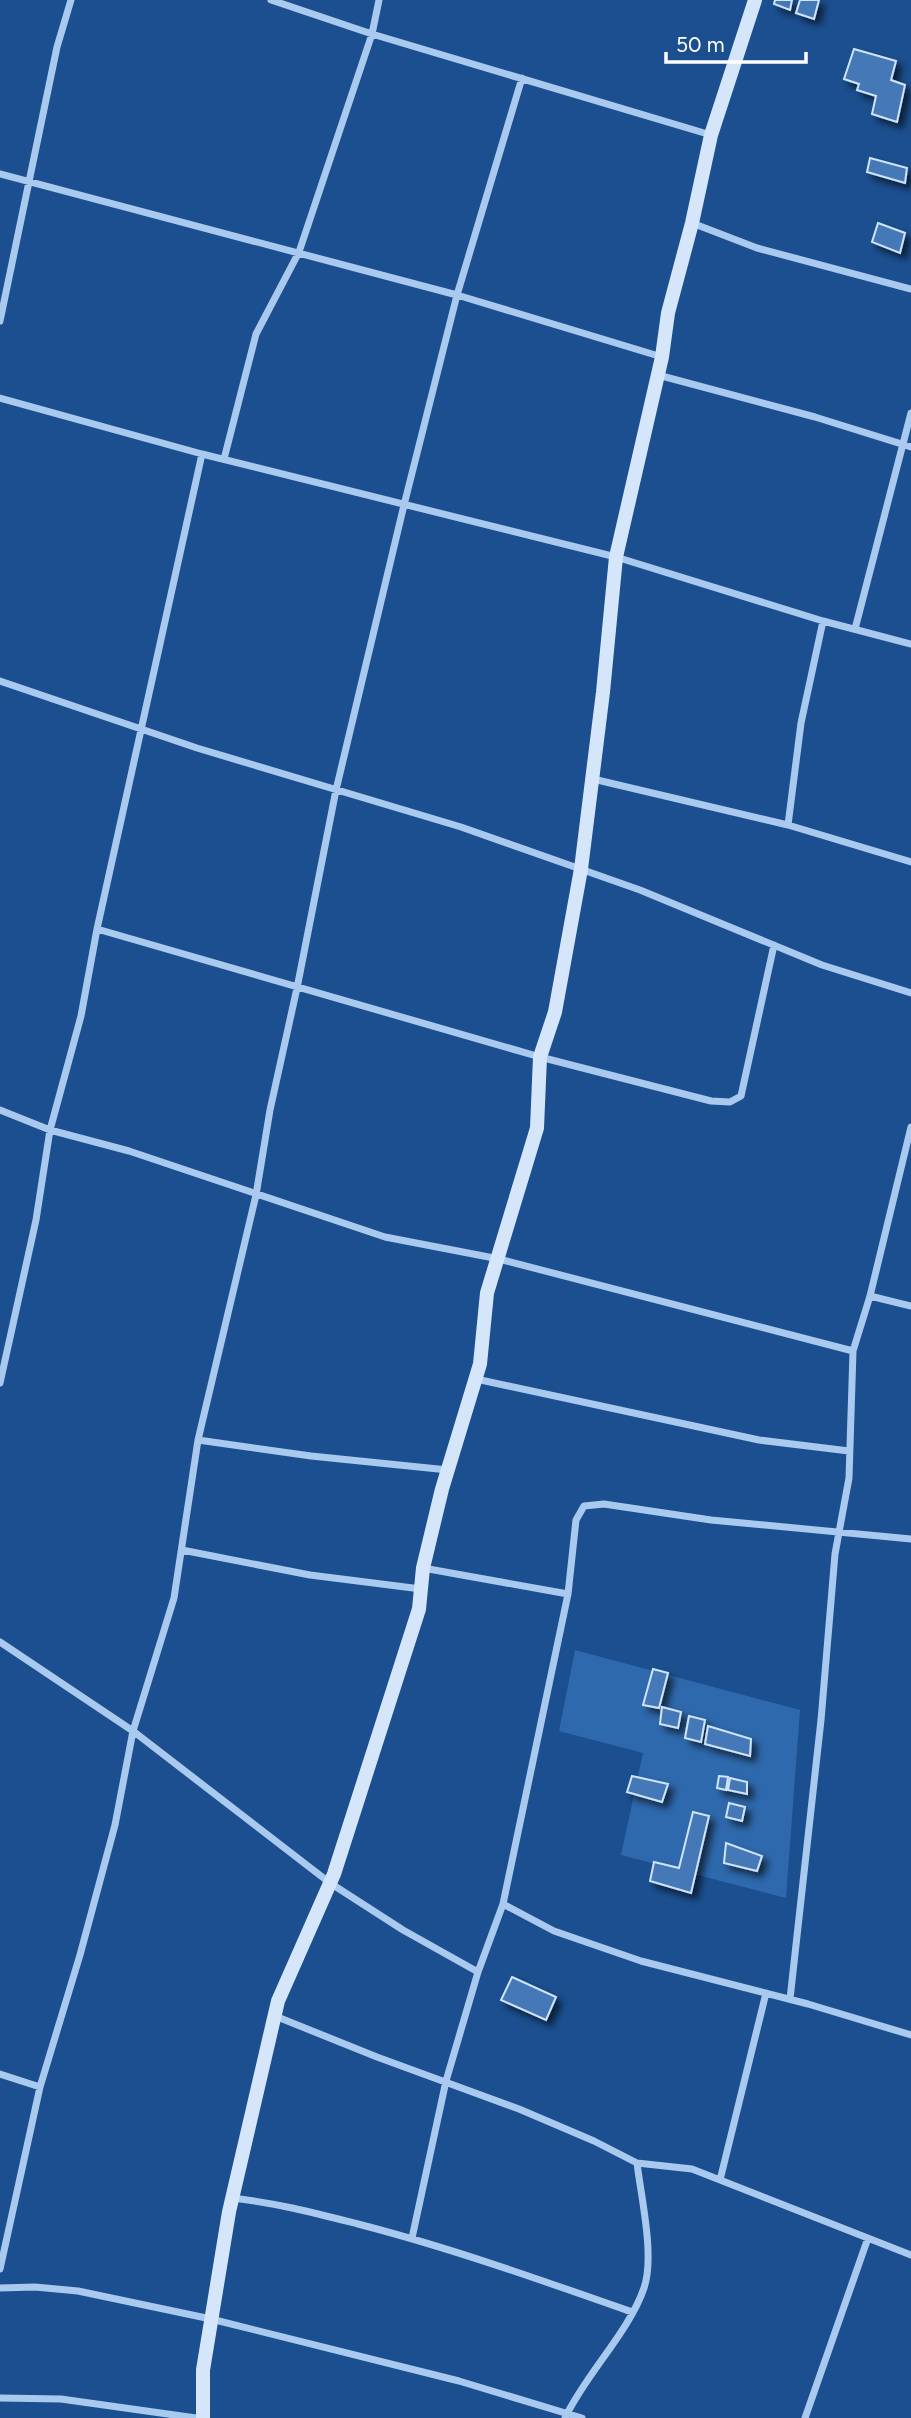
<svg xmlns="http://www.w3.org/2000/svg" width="911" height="2418" viewBox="0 0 911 2418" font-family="Figtree,sans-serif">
  <defs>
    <filter id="shadow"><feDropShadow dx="5.5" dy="5.5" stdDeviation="3.5" flood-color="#0009"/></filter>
  </defs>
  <rect width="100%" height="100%" fill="#1b4f8f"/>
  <path fill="#2e69ad" d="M575 1650 800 1710 786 1898 621 1855 643 1753 559 1731Z"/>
  <path fill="#4478b7" stroke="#cfe3fa" stroke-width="2" filter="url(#shadow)" d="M775 0H792L790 10 774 4Z
    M800 0H819L814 19 796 13Z
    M854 49 896 61 891 80 905 85 897 122 872 114 876 96 857 90 859 84 844 79Z
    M870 158 907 168 905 183 867 172Z
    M878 223 905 233 900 253 872 242Z
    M653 1669 668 1673 659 1708 643 1705Z
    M662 1707 681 1712 678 1728 660 1724Z
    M689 1716 705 1720 701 1742 685 1738Z
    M708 1726 751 1739 750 1756 705 1744Z
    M632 1776 668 1784 662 1802 627 1792Z
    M719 1776 728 1777 726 1790 717 1788Z
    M730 1778 747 1782V1794L728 1790Z
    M729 1803 745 1807 742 1821 726 1817Z
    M693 1812 709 1816 691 1893 650 1881 654 1862 679 1868Z
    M726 1843 762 1856 757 1871 724 1863Z
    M512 1977 556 1997 546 2020 501 2000Z"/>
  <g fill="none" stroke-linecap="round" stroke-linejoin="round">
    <path stroke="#a9c9ee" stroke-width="7" d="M271 0 372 34 711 135
      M0 174 457 295 662 357
      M692 223 757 248 911 289
      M0 321 57 47 71 0
      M658 375 815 417 911 447
      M0 398 202 454 616 557 823 621 911 644
      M224 459 256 334 299 252 372 34 379 0
      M855 629 911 413
      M0 681 197 748 461 827 640 890 822 965 911 993
      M593 779 788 825 911 862
      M788 825 801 723 823 621
      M97 929 540 1057 711 1101 730 1102 741 1096 774 945
      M0 1110 50 1130 129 1151 385 1237 499 1259 853 1351
      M870 1296 911 1306
      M476 1379 759 1440 849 1451
      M0 1383 36 1220 50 1130 81 1016 97 929 202 454
      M198 1440 311 1456 448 1470
      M182 1550 310 1575 421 1589
      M423 1568 568 1594
      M0 1642 133 1731 330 1883 403 1930 478 1972
      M503 1904 554 1931 641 1961 808 2004 911 2035
      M790 1999 821 1720 835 1554 849 1478 853 1351 870 1296 911 1127
      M275 2016 377 2057 519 2109 594 2141 637 2163 692 2169 911 2255
      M0 2074 40 2087
      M720 2180 766 1993
      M232 2198C277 2203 315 2213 358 2224 451 2248 541 2280 632 2312
      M412 2238 446 2081 478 1972 503 1904 568 1594 576 1520 584 1506 604 1504 711 1520 911 1539
      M0 2269 40 2087 80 1955 115 1825 133 1731 174 1598 198 1440 256 1195 270 1110 297 988 336 790 404 505 457 295 522 78
      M0 2288 35 2287 78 2291 211 2319 459 2381 582 2418
      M0 2398 61 2399 196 2418
      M565 2418C585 2375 629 2332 644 2288 655 2256 641 2197 637 2163
      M805 2418 868 2238"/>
    <path stroke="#d6e6fa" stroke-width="14" d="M203 2418V2370L229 2212 278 2001 334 1874 419 1609 423 1568 442 1489 480 1364 487 1293 537 1128 540 1057 555 1012 581 869 603 692 616 557 662 357 668 313 692 223 711 135 755 0"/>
  </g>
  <path d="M666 52v10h140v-10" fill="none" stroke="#ffffff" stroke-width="3.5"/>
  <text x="676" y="52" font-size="21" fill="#ffffff" stroke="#1b4f8f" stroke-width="5" paint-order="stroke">50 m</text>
</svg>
